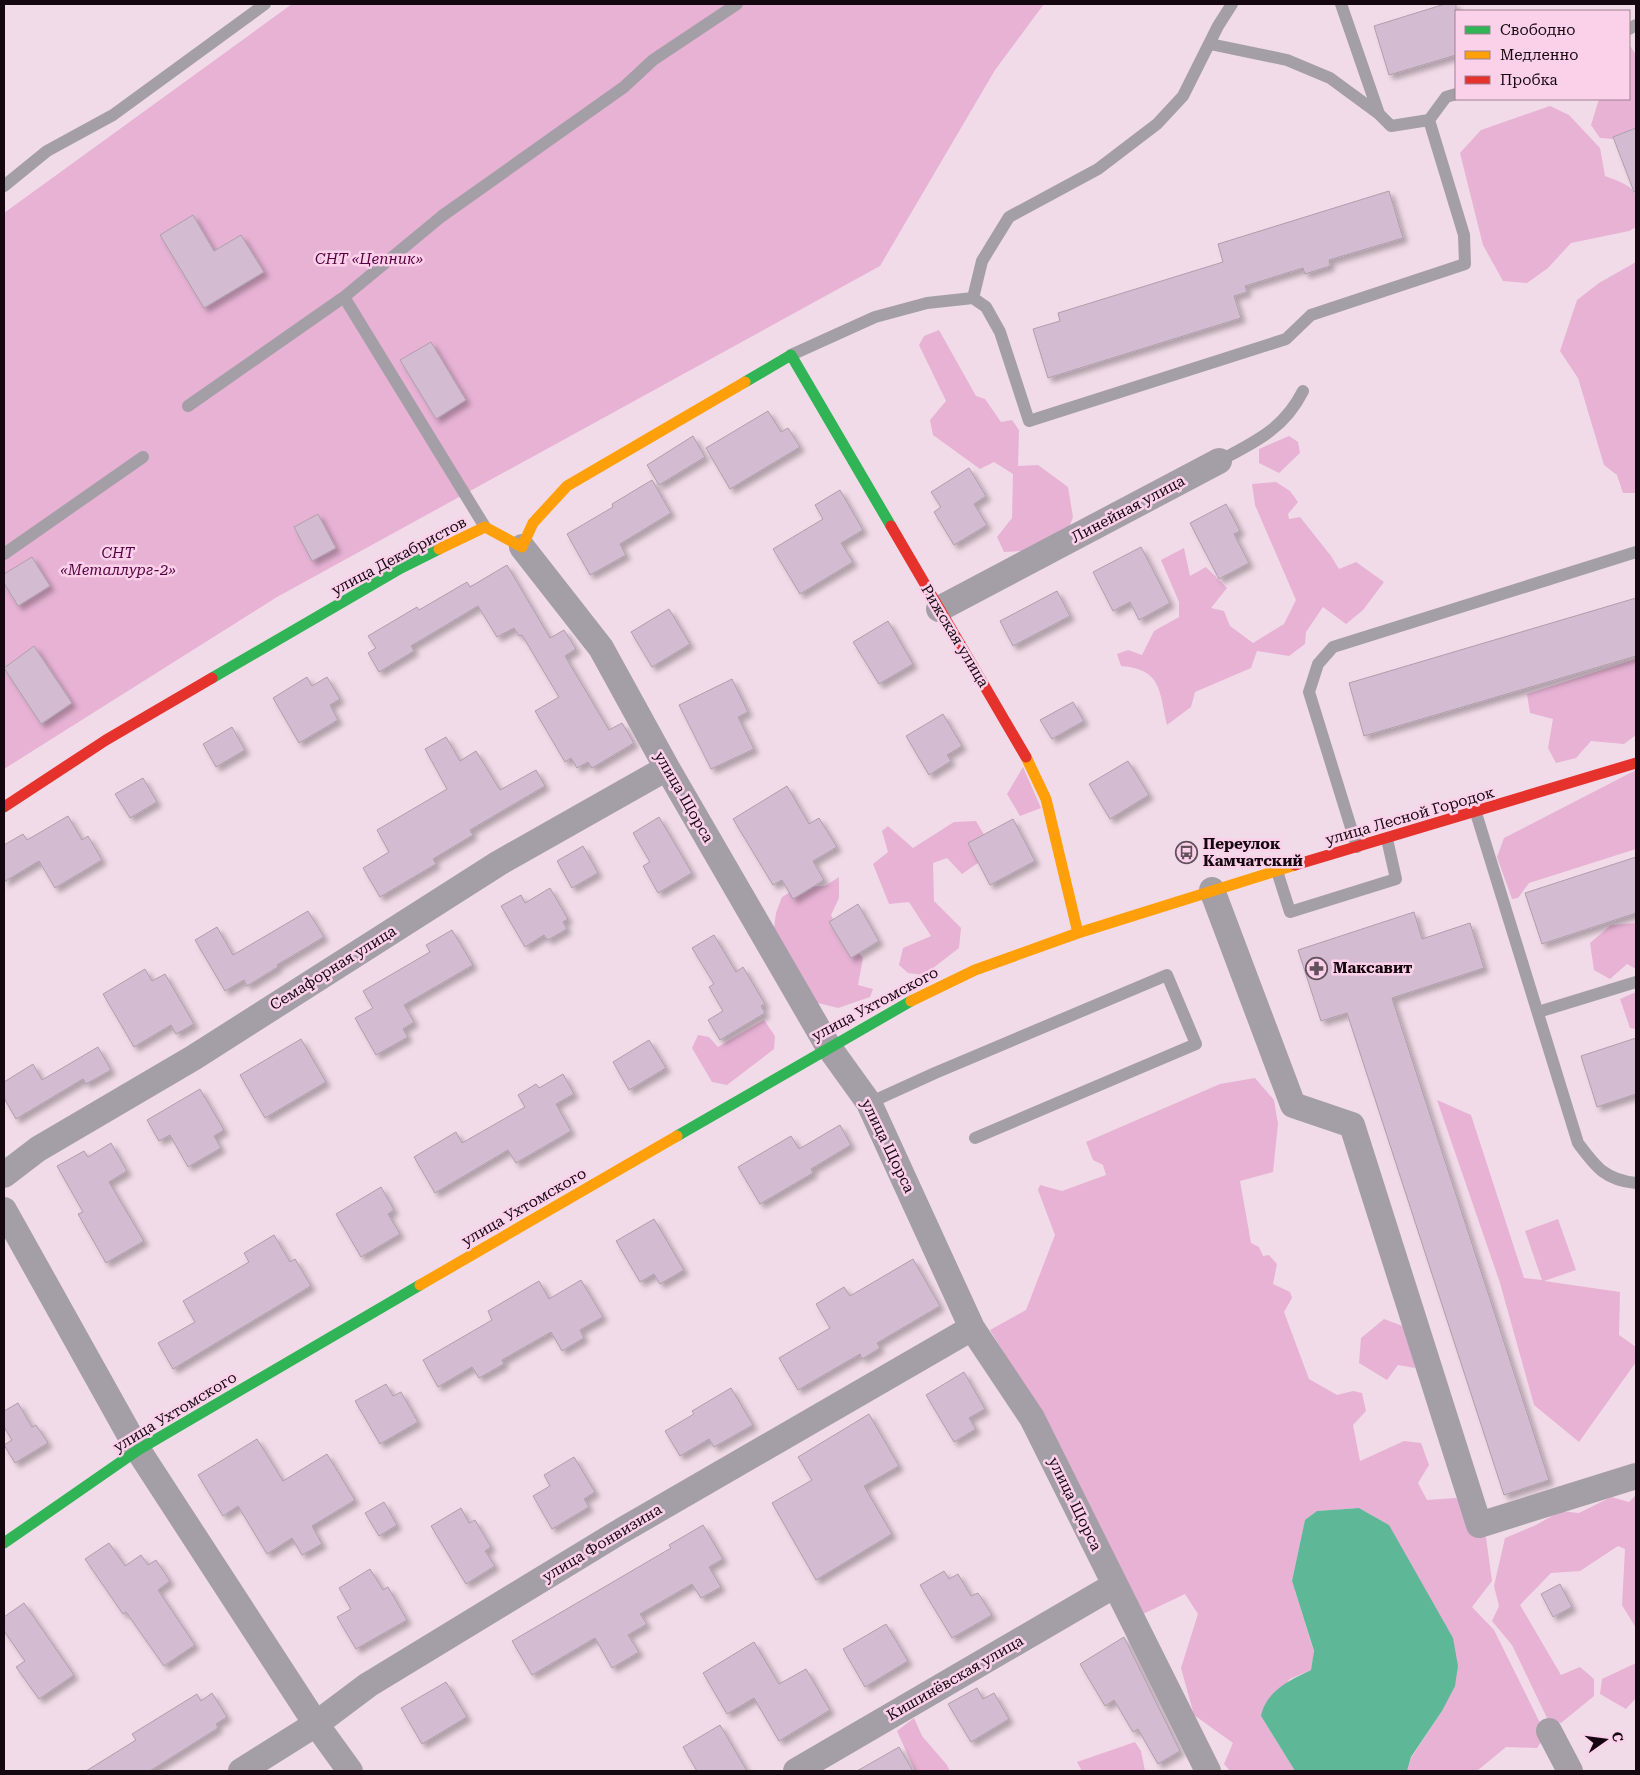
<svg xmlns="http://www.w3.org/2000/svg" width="1640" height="1775" viewBox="0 0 1640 1775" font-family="'Roboto Serif',serif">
  <defs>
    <filter id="shadow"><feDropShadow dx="4.5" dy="4.5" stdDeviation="2.5" flood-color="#0004"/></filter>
  </defs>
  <rect width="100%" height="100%" fill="#f1dbe8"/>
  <path fill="#e7b2d4" d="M292 4H1044L995 70 880 266 277 597 4 769V213Z
    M1629 44 1636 55V129L1626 140 1600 138 1591 125 1599 99H1629Z
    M1550 106 1569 115 1600 148 1605 176C1640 189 1636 189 1636 227L1629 231 1571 243 1548 268 1527 283 1503 281 1483 245 1460 153 1481 130Z
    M1636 262V493H1623L1617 475 1604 465 1578 378 1560 351 1577 300 1599 283Z
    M939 330 976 396 985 399 1001 422 1012 420 1019 430 1018 466 1038 465 1068 487 1073 517 1057 561 1042 569 1020 551 1004 552 997 537 1012 518 1013 474 994 462 980 469 933 435 930 420 946 401 919 345 924 336Z
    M1289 436 1298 442 1300 453 1279 473 1259 463V449Z
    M1276 482 1290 491 1298 502 1288 514 1289 519 1300 517 1331 556 1339 569 1356 562 1384 582 1363 610 1346 624 1323 607 1306 632 1305 644 1289 656 1257 651 1251 668 1195 692 1191 707 1167 725C1159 691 1162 669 1121 666L1117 654 1128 650 1142 655 1154 631 1179 617V602L1161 560 1184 548 1190 576 1206 567 1227 588 1211 608 1224 611 1230 626 1253 643 1284 624 1296 600 1255 505 1252 484Z
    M1636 659V735L1624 744 1591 741 1576 758 1556 763 1548 748 1553 719 1530 713 1527 694Z
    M1023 767 1041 808 1020 816 1007 794Z
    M1636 770V849L1529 883 1518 898 1512 899 1497 857 1504 838Z
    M976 821 986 838 985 858 962 874 947 858 933 863 934 901 961 928 959 948 924 975 908 973 899 965 903 948 931 936 909 902 889 904 873 864 888 852 882 831 888 826 913 848 954 822Z
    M839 877V898L831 915 841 934 863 958 858 985 873 989 870 997 838 1008 814 1002 773 935 776 913 782 897 799 887 825 886Z
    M1636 923V969L1627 964 1610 979 1594 970 1590 943 1611 925Z
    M1636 992V1029L1630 1028 1620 999Z
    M764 1020 775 1036 774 1049 727 1085 712 1082 692 1048 698 1035 709 1037 718 1047Z
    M1255 1078 1274 1100 1278 1124 1273 1172 1240 1181 1251 1243 1259 1247 1263 1256 1269 1255 1277 1264 1273 1284 1290 1292 1292 1298 1284 1312 1309 1379 1337 1395 1353 1391 1362 1393 1366 1411 1353 1425 1360 1461 1404 1441 1421 1443 1429 1465 1418 1483 1427 1500 1456 1498 1485 1530 1492 1581 1472 1607 1494 1630 1546 1735 1537 1748 1506 1747 1477 1771H1407L1411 1758 1442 1711 1389 1525 1359 1508 1317 1511 1305 1521 1292 1581 1314 1652 1311 1670 1290 1679 1261 1716 1295 1771H1230L1224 1764 1233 1743 1194 1715 1181 1668 1198 1614 1185 1594 1143 1614 1038 1409 990 1330 1026 1310 1055 1235 1038 1190 1040 1185 1062 1191 1106 1175 1103 1165 1093 1160 1086 1142 1220 1084Z
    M1437 1100 1471 1115 1524 1278 1542 1280 1525 1231 1558 1219 1576 1270 1544 1281 1620 1292 1619 1335 1636 1347V1362L1579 1442 1534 1405 1500 1283Z
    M1384 1319 1408 1328 1415 1368 1398 1365 1387 1380 1359 1363 1361 1338Z
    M1636 1495V1628L1622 1605 1625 1549 1618 1546 1580 1571 1551 1573 1520 1605 1561 1675 1580 1667 1594 1679V1696L1561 1723 1548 1720 1512 1645 1492 1621 1499 1606 1494 1586 1505 1538 1536 1525 1561 1511 1579 1513 1611 1497 1629 1502Z
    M1636 1663V1698L1626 1709 1600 1694 1602 1679Z
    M914 1718 922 1736 947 1765 950 1771H915L897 1731Z
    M1135 1742 1141 1751 1145 1771H1082L1077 1762Z"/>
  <path fill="#5eb898" d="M1359 1508 1389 1525 1453 1638 1458 1666 1455 1686 1442 1711 1411 1757 1407 1771H1295L1261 1716C1266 1691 1290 1680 1311 1670L1314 1651 1292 1581 1305 1520 1317 1511Z"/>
  <path fill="#d3bbd1" stroke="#ae9fab" filter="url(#shadow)" d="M1445 4H1456V55L1389 75 1374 26Z
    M1636 128V192H1634L1613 137Z
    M1389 191 1403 238 1329 260 1330 266 1305 274 1303 268 1245 286 1247 292 1234 296 1241 318 1048 378 1033 329 1060 321 1058 313 1223 262 1218 244Z
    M193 215 214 251 241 235 264 272 204 308 160 235Z
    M431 342 466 400 436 419 400 360Z
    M768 411 781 432 788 428 800 447 730 489 706 448Z
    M693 436 705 457 659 485 647 465Z
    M969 468 986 496 974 504 987 525 954 545 934 512 941 507 931 492Z
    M652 480 671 513 620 544 626 555 590 575 567 534 613 507 612 504Z
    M840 490 863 530 841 543 853 562 800 594 773 549 823 519 815 505Z
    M1226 504 1240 531 1234 534 1249 563 1219 579 1190 523Z
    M318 514 336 548 312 561 294 527Z
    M1141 547 1170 603 1139 620 1130 602 1113 611 1093 572Z
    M32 557 50 586 18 606 4 583V574Z
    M507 565 550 638 564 630 576 649 565 656 609 730 622 723 634 743 592 768 588 762 577 768 571 758 565 762 535 711 559 697 522 635 519 636 514 628 497 637 478 606 411 646 414 651 379 672 368 653 376 648 368 636 417 607 419 610 467 582 470 587Z
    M1057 591 1070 616 1013 646 1000 621Z
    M1636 598V656L1364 736 1349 683Z
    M669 609 690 644 652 667 631 632Z
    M888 621 913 664 879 684 853 642Z
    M34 646 72 703 41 724 4 668Z
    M307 677 312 686 327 677 340 699 330 705 338 720 299 743 273 698Z
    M732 679 748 712 738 717 754 749 711 769 679 705Z
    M1073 702 1084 721 1052 739 1040 720Z
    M943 714 962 746 947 755 951 761 929 775 906 736Z
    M232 727 245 750 216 767 203 744Z
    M446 737 460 761 476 751 500 790 536 770 545 786 470 830 473 835 433 859 436 864 380 897 363 868 389 852 377 830 447 789 425 749Z
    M1128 761 1149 795 1110 819 1089 784Z
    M143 778 157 802 130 818 115 794Z
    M787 786 809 824 819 818 837 847 813 861 824 880 793 899 782 880 773 885 733 819Z
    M68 816 82 840 88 836 102 860 55 888 39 861 4 882V845L23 834 27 840Z
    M659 817 692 873 658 893 643 866 650 862 633 833Z
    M1013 819 1035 861 990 885 968 843Z
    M583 846 598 873 572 888 557 861Z
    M1636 857V913L1542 944 1525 893Z
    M550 888 568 919 563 922 567 929 548 940 544 935 525 947 501 906 521 895 525 903Z
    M858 904 879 941 851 958 829 922Z
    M308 911 324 937 277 965 278 967 247 986 244 980 225 991 195 940 217 927 233 955Z
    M1414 912 1422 939 1470 923 1484 968 1392 998 1549 1480 1504 1495 1347 1013 1321 1021 1298 950Z
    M452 930 473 965 404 1005 414 1022 403 1029 408 1037 376 1055 355 1018 373 1008 363 991 430 952 426 945Z
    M714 935 736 972 743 967 765 1004 761 1006 765 1013 720 1040 708 1020 723 1011 709 987 714 984 692 948Z
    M145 969 152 981 165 974 194 1024 176 1034 171 1025 134 1047 103 994Z
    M1636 1038V1094L1597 1107 1581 1056Z
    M301 1039 326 1082 265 1118 240 1075Z
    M649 1040 666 1068 629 1090 613 1062Z
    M98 1047 111 1070 86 1084 83 1079 16 1119 4 1098V1082L33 1064 42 1080Z
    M563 1074 574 1094 556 1104 571 1131 516 1163 508 1150 435 1193 414 1157 456 1132 462 1143 525 1107 518 1095 536 1084 539 1088Z
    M200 1089 224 1130 214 1136 221 1148 188 1167 170 1135 159 1141 147 1120Z
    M840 1125 851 1145 811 1169 813 1173 760 1204 738 1167 791 1136 799 1149Z
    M111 1143 127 1171 109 1182 144 1241 106 1263 78 1214 83 1212 57 1166 84 1151 88 1157Z
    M381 1187 394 1210 388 1214 400 1234 361 1257 336 1214Z
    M654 1219 684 1270 660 1284 654 1274 640 1282 616 1241Z
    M274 1235 290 1262 295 1259 311 1286 173 1369 158 1343 195 1322 183 1301 249 1262 244 1253Z
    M913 1259 940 1306 877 1343 880 1348 862 1359 860 1354 798 1390 779 1358 830 1328 816 1304 844 1287 850 1296Z
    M581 1280 603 1317 580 1330 584 1338 562 1351 551 1332 502 1360 504 1364 479 1378 472 1367 438 1387 423 1360 492 1320 488 1311 539 1281 549 1299Z
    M964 1372 985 1409 969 1418 976 1429 954 1442 926 1395Z
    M386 1384 393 1396 401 1392 418 1422 380 1444 355 1401Z
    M731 1388 753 1425 714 1447 709 1439 680 1456 665 1431 694 1414 692 1411Z
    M18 1403 32 1427 36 1425 48 1443 15 1463 4 1445 12 1440 4 1427V1411Z
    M869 1414 899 1466 864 1486 892 1534 816 1580 772 1503 812 1480 798 1457Z
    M257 1439 283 1481 327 1454 355 1500 312 1526 322 1544 302 1555 292 1538 267 1554 238 1506 223 1516 198 1475Z
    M574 1457 595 1492 584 1499 589 1507 552 1529 533 1496 550 1486 544 1475Z
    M384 1502 397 1525 379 1536 365 1513Z
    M461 1508 469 1523 475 1520 491 1547 485 1551 495 1566 466 1584 431 1526Z
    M703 1525 723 1559 709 1567 721 1587 701 1598 692 1584 640 1614 647 1624 628 1635 639 1652 612 1668 595 1638 532 1675 512 1641 671 1548 669 1545Z
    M109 1543 125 1566 141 1555 148 1565 156 1560 170 1581 158 1590 195 1645 164 1666 126 1612 123 1614 85 1559Z
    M370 1569 383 1590 388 1587 407 1620 356 1649 337 1617 351 1609 339 1588Z
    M944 1571 949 1579 958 1574 971 1596 978 1593 992 1615 952 1638 920 1585Z
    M1560 1584 1572 1607 1553 1617 1541 1594Z
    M24 1603 74 1675 39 1699 16 1667 25 1661 4 1631V1617Z
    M886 1624 908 1661 865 1687 843 1649Z
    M1124 1637 1180 1751 1158 1764 1138 1729 1133 1732 1114 1700 1105 1706 1080 1664Z
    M754 1642 779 1684 806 1669 830 1710 779 1741 754 1698 727 1714 703 1673Z
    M446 1682 467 1717 422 1744 401 1708Z
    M977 1688 983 1699 994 1693 1009 1719 971 1742 948 1704Z
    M212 1693 227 1717 216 1724 218 1728 150 1771H86L136 1740 132 1734 197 1694 201 1701Z
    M720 1725 747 1771H697L683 1747Z
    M899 1747 913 1771H857Z"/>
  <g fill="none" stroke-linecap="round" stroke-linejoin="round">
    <path stroke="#a49fa7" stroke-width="12" d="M1341 4 1379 114 1391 126 1429 120
      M1629 29 1636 25
      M1210 44 1287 60 1330 78 1379 114
      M4 186 47 151 113 115 265 4
      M973 298 982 261 1009 217 1098 169 1157 124 1183 96 1218 26 1232 4
      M791 355 875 317 927 303 973 298 986 307 1000 332 1029 421 1286 339 1311 315 1465 264 1464 235 1429 120 1446 97 1456 94
      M188 406 344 297
      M1219 461C1255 442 1284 429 1303 391
      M485 527 344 297 442 216 624 87 653 60 737 4
      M4 554 143 457
      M1476 813 1578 1143C1596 1167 1605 1180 1636 1183
      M1357 847 1309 692 1318 664 1333 647 1636 552
      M1277 871 1290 912 1396 879 1387 839
      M1538 1012 1636 982
      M869 1103 935 1073 1167 975 1196 1044 975 1138"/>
    <path stroke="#a49fa7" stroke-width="26" d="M522 547 601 648 667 768 828 1046 869 1103 972 1328 1032 1418 1208 1771
      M939 609 1219 461
      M1212 890 1293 1105 1352 1125 1479 1525 1636 1476
      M4 1175 38 1149 193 1058 499 863 667 768
      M4 1210 138 1450 316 1724 350 1771
      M1549 1731 1570 1771
      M241 1771 316 1724 368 1685 621 1531 972 1328
      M796 1771 1115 1585"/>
    <path stroke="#30b455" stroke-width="11" d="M745 382 791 355 891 526
      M212 678 401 568 439 549
      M677 1136 911 1001
      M4 1543 138 1450 420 1285"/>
    <path stroke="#ff9f0a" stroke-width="11" d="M439 549 485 527 522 547 533 523 567 486 745 382
      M1026 757 1046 799 1078 933
      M911 1001 975 970 1078 933 1295 865
      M420 1285 677 1136"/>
    <path stroke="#e5322d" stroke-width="11" d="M891 526 1026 757
      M4 807 106 740 212 678
      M1295 865 1636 763"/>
  </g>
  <defs>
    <symbol id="bus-ring" viewBox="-11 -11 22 22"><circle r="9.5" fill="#fbd1ea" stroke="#61515c" stroke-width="1.5"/><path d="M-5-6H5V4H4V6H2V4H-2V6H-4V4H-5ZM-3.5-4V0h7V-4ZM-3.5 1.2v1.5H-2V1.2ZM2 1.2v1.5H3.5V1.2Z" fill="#61515c"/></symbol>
    <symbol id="pharmacy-ring" viewBox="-11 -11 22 22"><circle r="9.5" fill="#fbd1ea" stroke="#61515c" stroke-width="1.5"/><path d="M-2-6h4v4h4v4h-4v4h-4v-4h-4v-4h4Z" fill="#61515c"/></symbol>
  </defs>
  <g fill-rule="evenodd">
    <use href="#bus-ring" x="1174" y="840" width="25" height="25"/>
    <use href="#pharmacy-ring" x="1304" y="956" width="25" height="25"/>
  </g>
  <g text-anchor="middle" stroke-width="5" stroke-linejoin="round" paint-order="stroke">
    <g font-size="15" font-style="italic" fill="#560041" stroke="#fbd1ea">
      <text x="369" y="264">СНТ «Цепник»</text>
      <text x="118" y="558">СНТ<tspan x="118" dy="17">«Металлург-2»</tspan></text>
    </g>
    <g font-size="15" fill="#140710" stroke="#fbd1ea">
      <text transform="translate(1128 509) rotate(-28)" y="5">Линейная улица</text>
      <text transform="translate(399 556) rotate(-28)" y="5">улица Декабристов</text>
      <text transform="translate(955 636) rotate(59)" y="5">Рижская улица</text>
      <text transform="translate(684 797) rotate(60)" y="5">улица Щорса</text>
      <text transform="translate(1410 816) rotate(-16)" y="5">улица Лесной Городок</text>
      <text transform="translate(333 968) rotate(-32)" y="5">Семафорная улица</text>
      <text transform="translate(875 1004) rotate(-28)" y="5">улица Ухтомского</text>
      <text transform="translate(888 1146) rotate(64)" y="5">улица Щорса</text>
      <text transform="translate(524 1207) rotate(-30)" y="5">улица Ухтомского</text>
      <text transform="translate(175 1412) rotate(-31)" y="5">улица Ухтомского</text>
      <text transform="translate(1075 1504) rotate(64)" y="5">улица Щорса</text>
      <text transform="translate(602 1543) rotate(-31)" y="5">улица Фонвизина</text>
      <text transform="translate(955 1678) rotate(-30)" y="5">Кишинёвская улица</text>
    </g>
    <g font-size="15" font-weight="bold" fill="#140710" stroke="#fbd1ea" text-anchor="start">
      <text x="1203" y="849">Переулок<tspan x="1203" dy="17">Камчатский</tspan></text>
      <text x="1333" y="973">Максавит</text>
    </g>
  </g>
  <rect width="1640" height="1775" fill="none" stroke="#140710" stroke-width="10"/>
  <rect x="1455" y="10" width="175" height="90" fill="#fbd1ea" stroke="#9f8093"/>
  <rect x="1465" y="26" width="25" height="8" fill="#30b455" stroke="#9f8093"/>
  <text x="1500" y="35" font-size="15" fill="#140710">Свободно</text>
  <rect x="1465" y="51" width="25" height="8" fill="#ff9f0a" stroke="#9f8093"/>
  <text x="1500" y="60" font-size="15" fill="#140710">Медленно</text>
  <rect x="1465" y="76" width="25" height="8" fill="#e5322d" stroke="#9f8093"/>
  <text x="1500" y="85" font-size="15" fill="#140710">Пробка</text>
  <g transform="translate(1605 1740) rotate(76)" stroke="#fbd1ea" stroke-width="4" paint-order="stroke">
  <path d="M0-4L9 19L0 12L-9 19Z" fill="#140710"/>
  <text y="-8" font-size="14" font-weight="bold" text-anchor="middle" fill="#140710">С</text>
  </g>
</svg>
